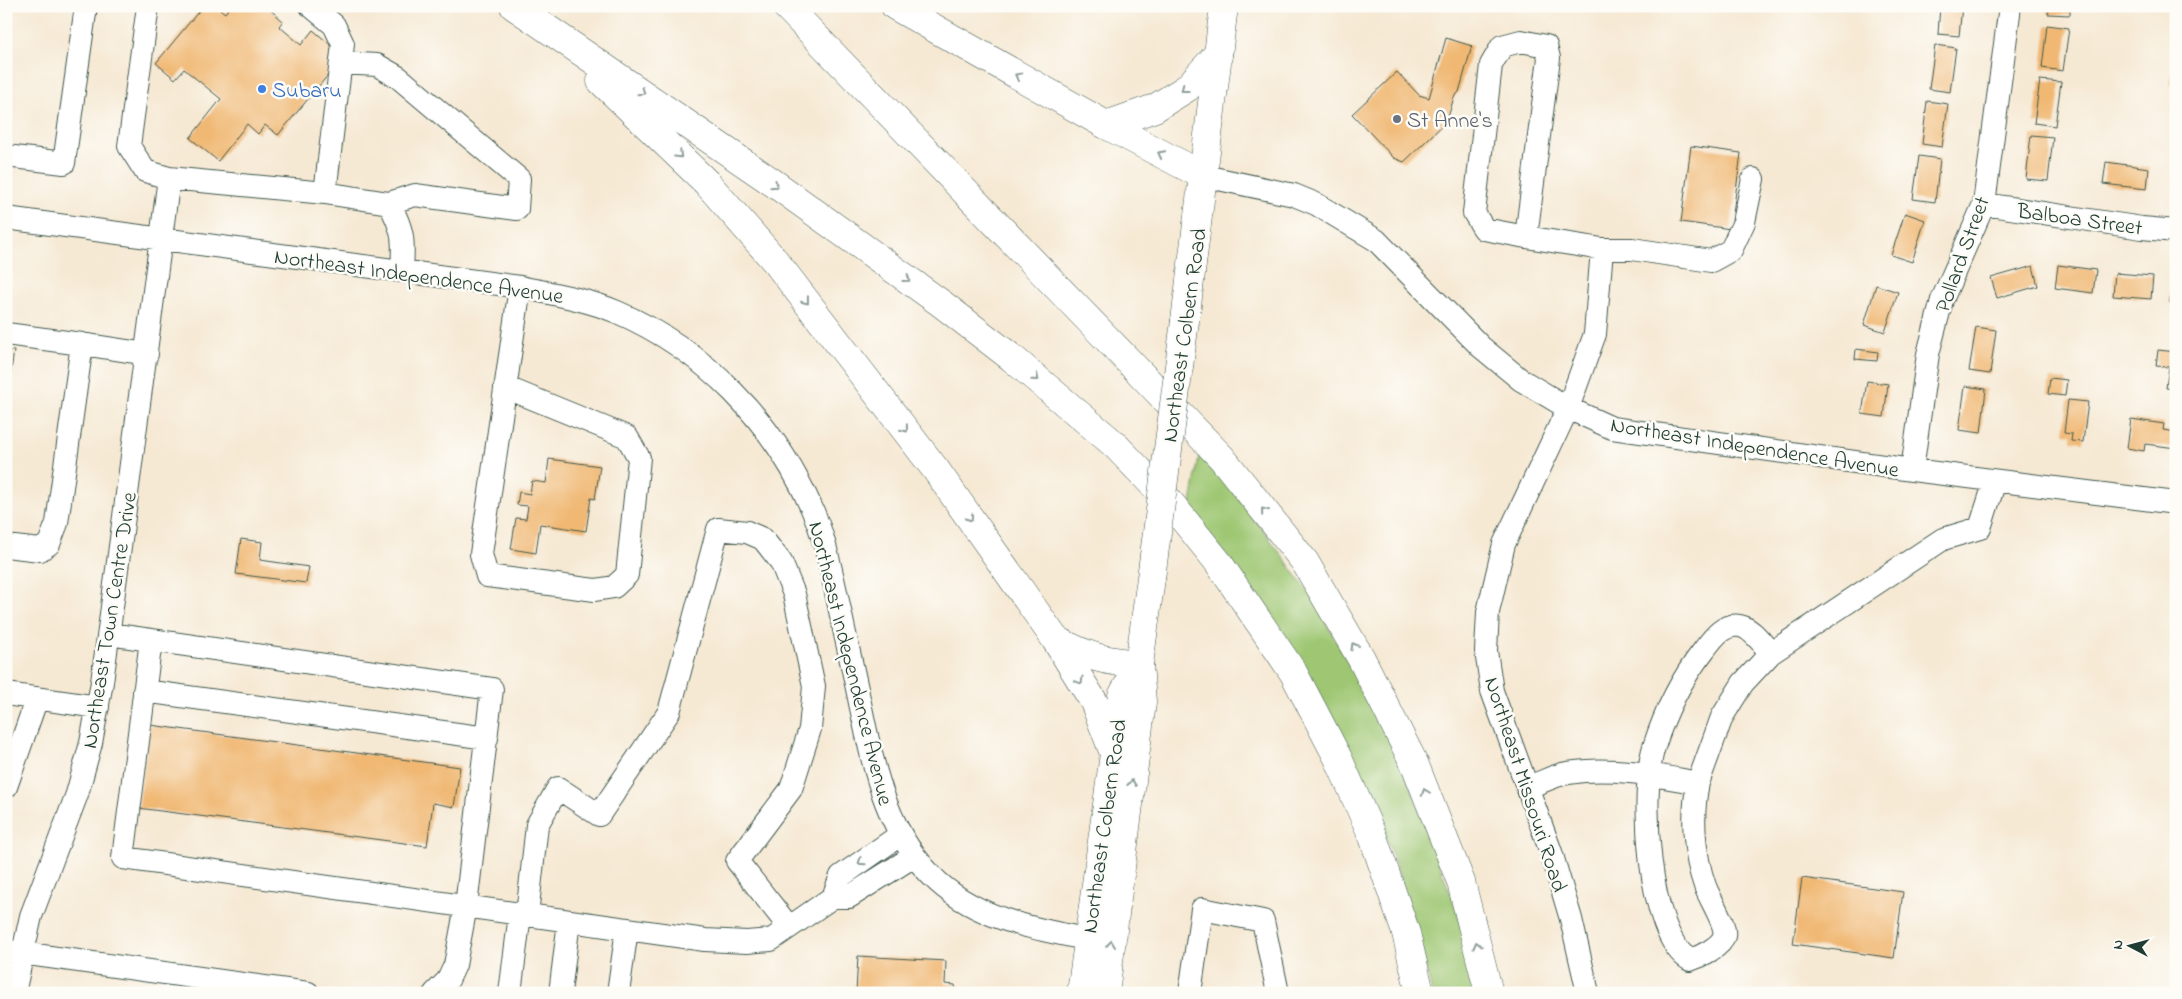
<svg xmlns="http://www.w3.org/2000/svg" width="2182" height="999" viewBox="0 0 2182 999" font-family="'Indie Flower',sans-serif">
  <rect width="100%" height="100%" fill="#fdfcf7"/>
  <filter id="ink" filterUnits="userSpaceOnUse"><feTurbulence type="fractalNoise" baseFrequency=".02" numOctaves="2"/><feDisplacementMap in="SourceGraphic" scale="10" xChannelSelector="R" yChannelSelector="G"/><feConvolveMatrix kernelMatrix="1 2 1 2 8 2 1 2 1" color-interpolation-filters="sRGB"/></filter>
  <filter id="wash" filterUnits="userSpaceOnUse"><feTurbulence type="fractalNoise" baseFrequency=".0096" numOctaves="4" result="noise"/><feDisplacementMap in="SourceGraphic" scale="20" xChannelSelector="R" yChannelSelector="G"/><feGaussianBlur stdDeviation="1.12" result="paint"/><feColorMatrix in="noise" values="0 0 0 0 0 0 0 0 0 0 0 0 0 0 0 0 0 1.4 0 .05"/><feComposite in="paint" operator="in"/></filter>
  <g filter="url(#wash)">
    <rect width="100%" height="100%" fill="#f6e9d4"/>
    <path fill="#9fc773" stroke="#5f8254" d="M1200 450 1264 531 1310 594 1398 752 1463 928 1477 993H1432C1404 872 1361 754 1293 650 1262 601 1224 555 1190 509Z"/>
    <g id="blocks">
      <path fill="#f0b873" d="M203 6H216L225 13 231 6H266L283 21 279 26 301 45 313 30 333 47 329 74 278 135 265 125 258 134 247 124 218 161 190 138 221 99 184 69 175 79 156 63Z
        M1940 6H1962L1959 36 1938 34Z
        M2049 6H2070V15L2048 14Z
        M2047 25 2069 28 2063 71 2042 68Z
        M1446 38 1472 46 1459 92 1454 97 1447 121 1404 162 1394 158 1352 114 1397 72 1419 95 1429 98Z
        M1935 45 1956 48 1950 92 1929 89Z
        M2175 51H2176V86L2170 85Z
        M2040 80 2061 82 2055 126 2034 123Z
        M1927 101 1948 104 1942 147 1922 144Z
        M2031 135 2053 137 2048 181 2026 179Z
        M1691 146 1741 153 1731 229 1681 222Z
        M1919 156 1940 159 1935 202 1913 199Z
        M2106 162 2149 168 2147 189 2103 184Z
        M1905 213 1925 220 1912 262 1891 255Z
        M2058 265 2096 270 2093 293 2055 288Z
        M2033 266 2038 286 1997 298 1991 278Z
        M2115 273 2153 276 2151 299 2113 296Z
        M2171 280H2176V303H2170Z
        M1876 285 1898 292 1885 332 1864 325Z
        M1976 327 1996 330 1990 374 1969 371Z
        M1856 349 1878 352 1877 361 1855 359Z
        M6 350 14 351 7 398H6Z
        M2158 350 2176 352V389L2166 388 2169 367 2156 366Z
        M2050 378 2067 380 2065 396 2048 394Z
        M1867 381 1888 384 1884 417 1862 414Z
        M1965 386 1986 389 1981 433 1959 430Z
        M2068 400 2088 402 2083 442 2071 441 2072 434 2064 433Z
        M2131 419 2164 424 2163 430 2176 432V448L2145 444 2144 451 2127 448Z
        M549 459 600 466 595 499 591 498 586 531 540 524 536 553 511 549 516 518 526 519 528 506 517 505 519 492 530 494 532 481 546 483Z
        M241 539 262 542 260 560 309 567 306 583 236 574Z
        M150 725 460 767 454 807 433 803 427 846 138 808Z
        M1802 878 1903 892 1894 958 1793 944Z
        M858 956 946 961 945 984 955 985 956 993H856Z"/>
    </g>
  </g>
  <g filter="url(#ink)">
    <use href="#blocks" fill-opacity="0" stroke="#3f574c" stroke-width="1"/>
    <g fill="none" stroke-linecap="round" stroke-linejoin="round">
      <defs>
        <path id="minor" d="M148 6 129 146 145 171 169 178 325 193 343 44 334 25 311 6
          M6 156 64 163 86 6
          M1204 176 1294 195 1316 204 1376 240 1481 347 1521 380 1568 408 1612 428 1912 470 2176 503
          M325 193 389 203 415 195 517 209 519 179 398 77 377 65 341 63
          M389 203C404 231 404 240 402 271
          M1984 204 2142 228 2176 231
          M6 218 520 287C553 294 586 299 617 312 705 350 774 422 812 509 825 538 831 570 838 601 845 635 853 669 860 703 874 769 886 834 938 882 979 919 1034 929 1086 939
          M1526 237 1549 58 1546 46 1521 41 1502 46 1491 65 1474 213 1484 229 1526 237 1602 249
          M6 334 82 344 57 523 49 544 40 550 6 546
          M82 344 147 354
          M505 387 627 437 639 458 627 575 614 587 595 590 487 576 481 554 520 287
          M1912 470 1928 354 1942 300 1984 204 2010 6
          M109 634 151 640 123 858 705 940 747 942 771 940 833 897H849L914 856
          M151 640 492 689 466 906 455 965 448 980 435 993
          M1771 653 1943 539 1980 528 1995 481
          M144 691 487 738
          M6 694 98 707
          M6 787 37 698
          M1528 787C1541 783 1554 775 1568 773 1611 766 1655 775 1698 783 1691 816 1694 855 1705 886 1709 898 1727 925 1724 936 1721 947 1700 957 1690 960 1647 936 1640 790 1654 747 1665 712 1682 678 1704 650 1713 638 1723 623 1740 626 1752 628 1763 645 1771 653L1743 683 1722 717 1698 783
          M833 897 841 876 900 835
          M527 915 537 825 558 788 599 815 669 712 718 529 747 532 763 539 781 562 794 594 814 686 810 729 791 789 737 861 789 927
          M7 951 308 993
          M14 993 31 916 77 794 91 743 102 682 169 178
          M510 993 520 914
          M560 993 569 921
          M618 993 627 929
          M1190 993 1202 909 1263 921 1278 993
          M1588 993 1571 919 1551 852 1492 691 1486 651 1488 612 1504 544 1568 408 1595 334 1602 249H1632L1711 261 1731 250 1744 222 1753 179"/>
        <path id="major" d="M1185 321 1224 6
          M1081 993 1122 696 1139 664
          M1105 993 1142 702 1139 664 1151 578"/>
        <path id="highway" d="M514 6 775 184 942 304 1012 358 1114 444 1168 500 1218 562 1293 672 1338 758 1373 837 1406 933 1420 993
          M786 6 1222 458 1305 562 1361 658 1415 765 1461 882 1489 993
          M895 6 1106 125 1204 176
          M601 81 707 183 776 262 936 470 1055 639 1094 702 1113 751
          M1106 125 1155 108 1187 88 1218 54
          M1056 640C1089 657 1103 661 1139 664"/>
      </defs>
      <use href="#minor" stroke="#3f574c" stroke-width="24"/>
      <use href="#major" stroke="#3f574c" stroke-width="29"/>
      <use href="#highway" stroke="#3f574c" stroke-width="29"/>
      <use href="#minor" stroke="#fff" stroke-width="22"/>
      <use href="#major" stroke="#fff" stroke-width="28"/>
      <use href="#highway" stroke="#fff" stroke-width="28"/>
      <defs>
        <path id="major-bridge" d="M1151 578 1185 321"/>
      </defs>
      <use href="#major-bridge" stroke="#3f574c" stroke-width="29" stroke-linecap="butt"/>
      <use href="#major-bridge" stroke="#fff" stroke-width="28"/>
    </g>
    <defs><path id="oneway-chevron" d="M-2-3.5L2.5 0L-2 3.5" fill="none" stroke-width="1.6" stroke-linecap="round" stroke-linejoin="round" transform="scale(1.25)"/></defs>
    <g stroke="#8f9e9a">
      <use href="#oneway-chevron" transform="translate(1018 76) rotate(-151)"/>
      <use href="#oneway-chevron" transform="translate(1184 89) rotate(143)"/>
      <use href="#oneway-chevron" transform="translate(642 92) rotate(35)"/>
      <use href="#oneway-chevron" transform="translate(1161 154) rotate(-153)"/>
      <use href="#oneway-chevron" transform="translate(679 155) rotate(44)"/>
      <use href="#oneway-chevron" transform="translate(775 185) rotate(35)"/>
      <use href="#oneway-chevron" transform="translate(907 279) rotate(36)"/>
      <use href="#oneway-chevron" transform="translate(806 301) rotate(52)"/>
      <use href="#oneway-chevron" transform="translate(1036 378) rotate(40)"/>
      <use href="#oneway-chevron" transform="translate(905 429) rotate(52)"/>
      <use href="#oneway-chevron" transform="translate(1264 511) rotate(-129)"/>
      <use href="#oneway-chevron" transform="translate(970 518) rotate(55)"/>
      <use href="#oneway-chevron" transform="translate(1354 646) rotate(-120)"/>
      <use href="#oneway-chevron" transform="translate(1080 681) rotate(59)"/>
      <use href="#oneway-chevron" transform="translate(1132 783) rotate(-83)"/>
      <use href="#oneway-chevron" transform="translate(1425 792) rotate(-111)"/>
      <use href="#oneway-chevron" transform="translate(861 862) rotate(145)"/>
      <use href="#oneway-chevron" transform="translate(1111 944) rotate(-83)"/>
      <use href="#oneway-chevron" transform="translate(1477 945) rotate(-104)"/>
    </g>
  </g>
  <circle fill="#3f7fe0" stroke="#fdfcf7" stroke-width="2" cx="262" cy="89" r="5"/>
  <circle fill="#6b7280" stroke="#fdfcf7" stroke-width="2" cx="1397" cy="119" r="5"/>
  <g text-anchor="middle" stroke-width="5" stroke-linejoin="round" paint-order="stroke">
    <g font-size="22" fill="#366cbe" stroke="#fdfcf7" text-anchor="start">
      <text x="272" y="97">Subaru</text>
    </g>
    <g font-size="22" fill="#5b616d" stroke="#fdfcf7" text-anchor="start">
      <text x="1407" y="127">St Anne's</text>
    </g>
    <g font-size="22" fill="#1f3d34" stroke="#fdfcf7">
      <text transform="translate(2080 218) rotate(8)" y="8">Balboa Street</text>
      <text transform="translate(1961 254) rotate(-70)" y="8">Pollard Street</text>
      <text transform="translate(419 275) rotate(8)" y="8">Northeast Independence Avenue</text>
      <text transform="translate(1183 335) rotate(-82)" y="8">Northeast Colbern Road</text>
      <text transform="translate(1755 446) rotate(9)" y="8">Northeast Independence Avenue</text>
      <text transform="translate(108 620) rotate(-81)" y="8">Northeast Town Centre Drive</text>
      <text transform="translate(852 663) rotate(76)" y="8">Northeast Independence Avenue</text>
      <text transform="translate(1527 784) rotate(72)" y="8">Northeast Missouri Road</text>
      <text transform="translate(1103 826) rotate(-82)" y="8">Northeast Colbern Road</text>
    </g>
  </g>
  <rect width="2182" height="999" fill="none" stroke="#fdfcf7" stroke-width="25"/>
  <g transform="translate(2130 946) rotate(276)" stroke="#fdfcf7" stroke-width="4" paint-order="stroke">
  <path d="M0-4L9 19L0 12L-9 19Z" fill="#1f3d34"/>
  <text y="-8" font-size="14" font-weight="bold" text-anchor="middle" fill="#1f3d34">N</text>
  </g>
</svg>
